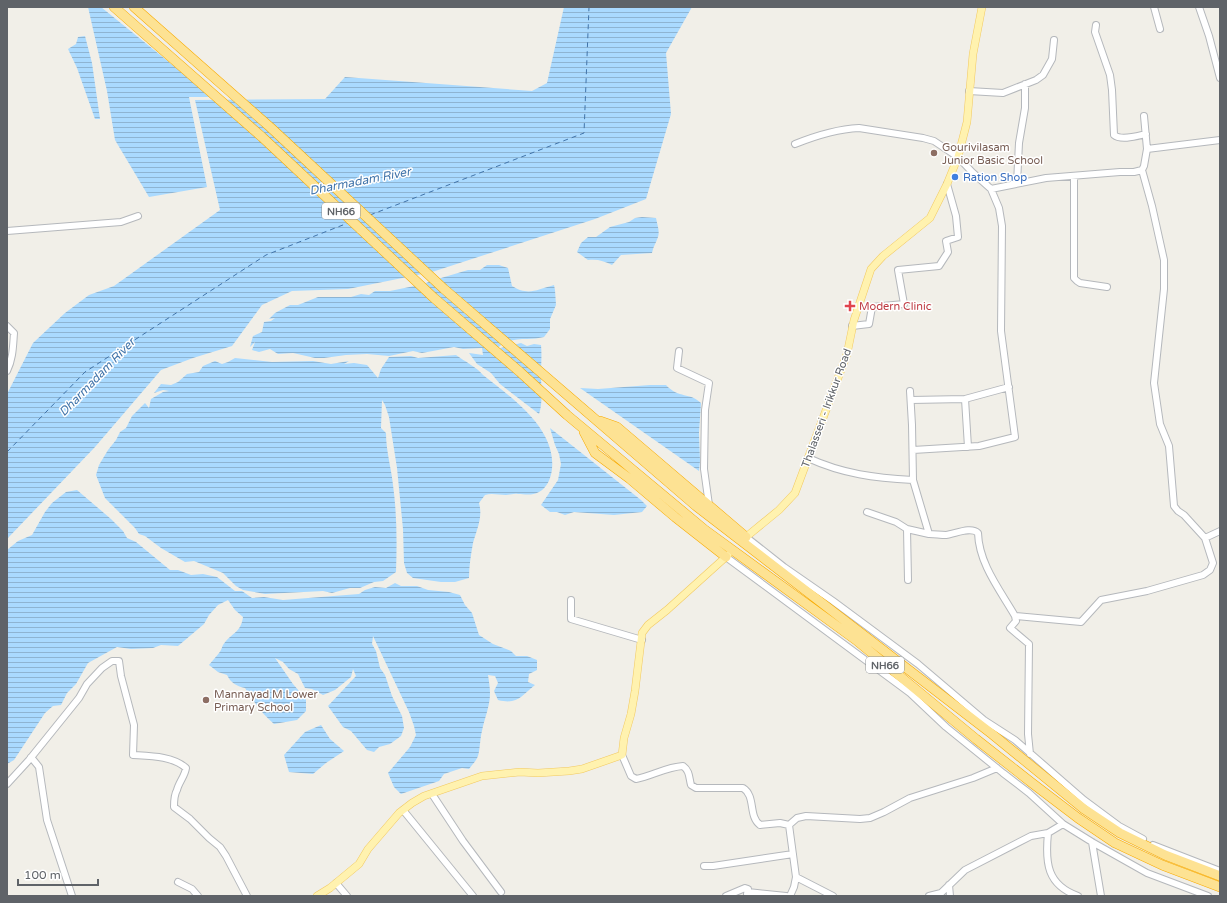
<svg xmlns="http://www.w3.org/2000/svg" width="1227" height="903" viewBox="0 0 1227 903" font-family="'Varela Round',sans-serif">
  <defs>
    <pattern id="water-rules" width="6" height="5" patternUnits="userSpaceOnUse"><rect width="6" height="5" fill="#aadaff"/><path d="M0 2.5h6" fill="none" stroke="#8eb4d2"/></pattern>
  </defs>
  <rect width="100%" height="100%" fill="#f1efe8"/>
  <path fill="url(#water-rules)" d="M88 7H101L212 97H189L207 187 149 197 115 140 107 91Z
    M564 7H692L666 53 671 114 646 199 595 219 432 272 348 289 292 291 262 305 232 346 193 358 161 370 95 447 7 539V394L33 343 65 313 89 295 114 286 220 210 195 100 325 99 345 77 532 91 547 83Z
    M85 36 92 63 100 119H95L77 68 68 49 76 44 78 37Z
    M642 217 656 218C657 224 660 231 658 237 656 243 653 247 652 253L621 255 612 265C604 261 598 259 588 260L577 252 581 243 588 237H596L610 227 629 222 635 218Z
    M487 265H499L508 268 512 286C528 296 536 290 554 285L555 290 556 305 550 319V329L544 337C539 338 533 339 527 339 516 339 505 340 497 349L521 343 527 346 534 344 541 345C542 355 541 365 541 376 541 389 543 402 539 414L500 384 491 373 477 364 469 353 483 355 482 348 463 349 454 347 422 353 413 351 389 356 367 354 346 355 324 358H315L293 353 278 354 270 349 259 352 252 350 255 342 250 347 253 336 262 332 264 322 271 321 275 318 269 319 275 313 290 305H298L318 297H351L361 294 369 295 375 291H390L424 284 431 281 468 270H480Z
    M456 355C464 361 478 368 483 375 512 398 556 428 552 469 551 478 547 488 539 492 532 496 524 494 518 494 514 493 510 495 506 495 498 495 492 493 485 495L479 503C483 517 477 529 473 543 471 554 469 566 469 578L455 582H441L413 578 407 573 404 563 403 529 397 468 389 417 385 405 382 400 381 428 386 433C386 451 391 467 393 485 397 514 397 543 396 572L383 581 374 582 360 588H350L332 593 323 591 265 594 243 590 236 586 223 573 194 561 185 562 161 548 145 536 139 534 135 528 105 498 96 475 99 465 108 450 116 440 120 432 126 428 132 416 145 403 149 408 151 399 163 392 169 391 163 390 154 393 161 384 171 385 178 382 187 374 199 372 203 366 215 361 222 364 228 362 235 358 272 362 313 361 331 364 349 361 344 364 354 363 367 365 378 378 381 369 389 357 411 356 418 358Z
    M650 385H666C679 399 690 392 701 403L699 433 700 461 699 471 580 388 598 389Z
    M550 428 641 500 647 506 642 512 614 515 574 512 565 515 557 512H550L541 505 558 480 561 464 559 454 555 445Z
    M77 490 111 519 123 531 127 538 136 542 170 570H178L191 575 203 574 217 577 235 591H242L252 598 264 597 283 600 359 594 365 590 375 587 386 588 395 583 401 586H417L428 590 449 592 460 595 465 605 472 613 479 635 493 644 511 651 516 656H527L537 660V670L529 674 528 682 535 685C521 696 518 705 498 700L494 691 498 683 495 676 488 675C489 681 490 688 490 694 490 706 484 720 482 731 480 738 480 750 478 756 476 761 472 765 469 769L462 768 444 774 439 781 401 794 394 787 388 773 410 747 416 735 414 726 409 712 373 636 372 644 376 651 380 668 385 675 392 696 402 716 404 728 401 736 390 744 379 747 374 752 367 750 351 731 343 727 328 706 356 676 353 669 351 677 335 690 323 695 312 689 305 688 298 674 289 669 283 662 275 658 293 684 306 699V711L297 720 274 724C262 714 254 702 245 688 236 686 231 683 227 675L218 672 209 665C212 661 216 657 219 653 221 651 222 647 223 645 231 633 241 633 243 617L235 610 228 600 218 605 209 615 204 624 178 646 161 645 153 648 131 649 117 647 88 663 76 684 67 693 61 705 53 706 45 713 14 760 7 764V550L18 541 32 535 45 512 52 503 66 492Z
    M321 725 330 739 344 751 326 763 313 774 289 772 284 755 305 732Z"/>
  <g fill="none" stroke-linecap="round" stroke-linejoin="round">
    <path stroke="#4174aa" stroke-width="1" stroke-dasharray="5 4" stroke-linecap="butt" d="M370 215 584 133 589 7
      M7 452 85 372 266 255 348 223"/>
    <defs>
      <path id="minor" d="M1154 7 1160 29
        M1199 7 1209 36 1220 78
        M1096 25 1095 32 1110 75 1112 90 1114 135C1121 141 1137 136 1146 134
        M969 91 1003 93 1036 80 1043 75 1052 59 1054 40
        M1144 116 1147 149
        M795 144C815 136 837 129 859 128L923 138 934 141 958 157 972 172 991 189 1046 178 1120 172H1134L1142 170 1144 166 1147 149 1220 140
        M1074 177V278L1077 281 1080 283 1107 287
        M1017 183 1019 143 1025 108V84
        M7 231 121 222 138 216
        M7 326 14 333C13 346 13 359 7 371
        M852 326 869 324 872 307 904 304 898 270 939 266 948 252 946 241 958 237 956 216 947 184
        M679 351 677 368 709 383 705 410 704 469 709 505
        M910 391 912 425 913 480
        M965 399 968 447
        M911 400 965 399 1009 387
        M913 450 979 446 1015 437 1001 331 1002 226 999 208 991 189
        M808 458C843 474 875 478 913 480L929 534C935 534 940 535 946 535 955 534 971 526 978 533 979 564 1000 590 1015 616L1081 622 1101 600 1147 591 1203 575 1210 570 1213 563 1205 538 1184 515 1178 511 1174 506 1169 446 1160 424 1154 383 1164 289V260L1152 206 1142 170
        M867 512 896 522 907 529 929 534
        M907 529 908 580
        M746 537 784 567 833 601 918 664 984 720 1015 740 1084 800 1119 826 1143 839
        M1205 538 1220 531
        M726 557 910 693 946 727 1003 773 1029 793 1063 824 1092 842 1147 873 1208 896
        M571 600V619L642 640
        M1015 616 1016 621 1010 628 1029 644 1028 734 1030 754
        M622 755 631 776 636 779C652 776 666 767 683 766 690 771 689 778 691 785L696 788H743C756 796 748 816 760 825L780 823 789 825 796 877 794 887 790 896
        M31 757 39 767 47 820 72 896
        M7 784 29 760 79 698 87 684 102 668 112 661H119L121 676 134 725 133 755C149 756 173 756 186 768 185 776 179 782 177 790 174 795 174 801 174 807L190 819 209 838 220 847 226 856 247 896
        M432 794 463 841 501 892
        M403 810 473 896
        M1063 824 1048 833C1045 863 1047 885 1078 896
        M789 825 797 818 806 816 860 819 870 818 884 812 910 798 973 778 997 768
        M1092 842 1101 896
        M1153 845 1220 871
        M704 866H713L793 854
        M796 877 833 896
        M178 882 192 889 198 896
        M336 883 347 896
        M949 885 950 896
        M748 892 786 896
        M726 896 745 888 748 889 747 894
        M929 896 941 893 965 870 1031 836 1048 833"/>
      <path id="major" d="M746 537 779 510 795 493 847 354 854 320 871 269 883 256 930 218 947 184 958 157 967 122 973 54 982 7
        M317 896 330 888 359 864 368 849 399 813 412 803 424 796 482 776 520 772 538 773 569 771 582 769 622 755 624 738 631 714 635 691 642 633 648 625 667 610 728 555"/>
      <path id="highway" d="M114 7 262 137 434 298 520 372 567 415 705 530 856 640 976 739 1032 783 1078 818 1115 843 1162 865 1220 887
        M134 7 270 127 444 289 696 506 992 734 1084 809 1120 833 1165 855 1220 876
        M600 421 617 427 746 537
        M584 432 595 453 630 479 675 517 726 557"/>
    </defs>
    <use href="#minor" stroke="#b5b8bc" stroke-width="8"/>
    <use href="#major" stroke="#f2c960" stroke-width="8"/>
    <use href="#highway" stroke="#f9ab00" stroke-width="10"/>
    <use href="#minor" stroke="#fff" stroke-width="6"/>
    <use href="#major" stroke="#fff2af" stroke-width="7"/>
    <use href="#highway" stroke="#fde293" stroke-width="9"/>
  </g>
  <g fill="#8d6e63" stroke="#fff" stroke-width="1.5">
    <circle cx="934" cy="153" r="4"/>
    <circle cx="206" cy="700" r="4"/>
  </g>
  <circle fill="#3f7fe0" stroke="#fff" stroke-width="1.5" cx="955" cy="177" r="4"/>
  <path fill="#e0444e" stroke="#fff" stroke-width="1.5" d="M848 300h4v4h4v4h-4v4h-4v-4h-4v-4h4z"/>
  <g text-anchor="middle" stroke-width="3" stroke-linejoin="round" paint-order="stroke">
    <g fill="#fff" stroke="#8f9295" stroke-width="1">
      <rect x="322" y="203" width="38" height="16" rx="3"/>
      <rect x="866" y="657" width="38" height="16" rx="3"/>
    </g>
    <g font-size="10" font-weight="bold" fill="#5f6368">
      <text x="341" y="215">NH66</text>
      <text x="885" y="669">NH66</text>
    </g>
    <g font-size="11" fill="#785e54" stroke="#fff" text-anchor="start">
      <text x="942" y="151">Gourivilasam<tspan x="942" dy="13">Junior Basic School</tspan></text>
      <text x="214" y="698">Mannayad M Lower<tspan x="214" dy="13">Primary School</tspan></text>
    </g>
    <g font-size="11" fill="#366cbe" stroke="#fff" text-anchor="start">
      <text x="963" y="181">Ration Shop</text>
    </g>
    <g font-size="11" fill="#be3a42" stroke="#fff" text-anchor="start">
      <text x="859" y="310">Modern Clinic</text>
    </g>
    <g font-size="11" fill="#5f6368" stroke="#fff">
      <text transform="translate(826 408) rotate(-70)" y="4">Thalasseri - Irikkur Road</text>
    </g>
    <g font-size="12" font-style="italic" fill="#4174aa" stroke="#fff">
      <text transform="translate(360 181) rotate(-11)" y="4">Dharmadam River</text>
      <text transform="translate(97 377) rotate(-46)" y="4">Dharmadam River</text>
    </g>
  </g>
  <rect width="1227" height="903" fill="none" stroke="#5f6368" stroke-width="16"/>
  <path d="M18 879v6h80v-6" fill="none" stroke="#5f6368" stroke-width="2"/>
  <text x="24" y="879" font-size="12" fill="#5f6368" stroke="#ffffff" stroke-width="3" paint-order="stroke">100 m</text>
</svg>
